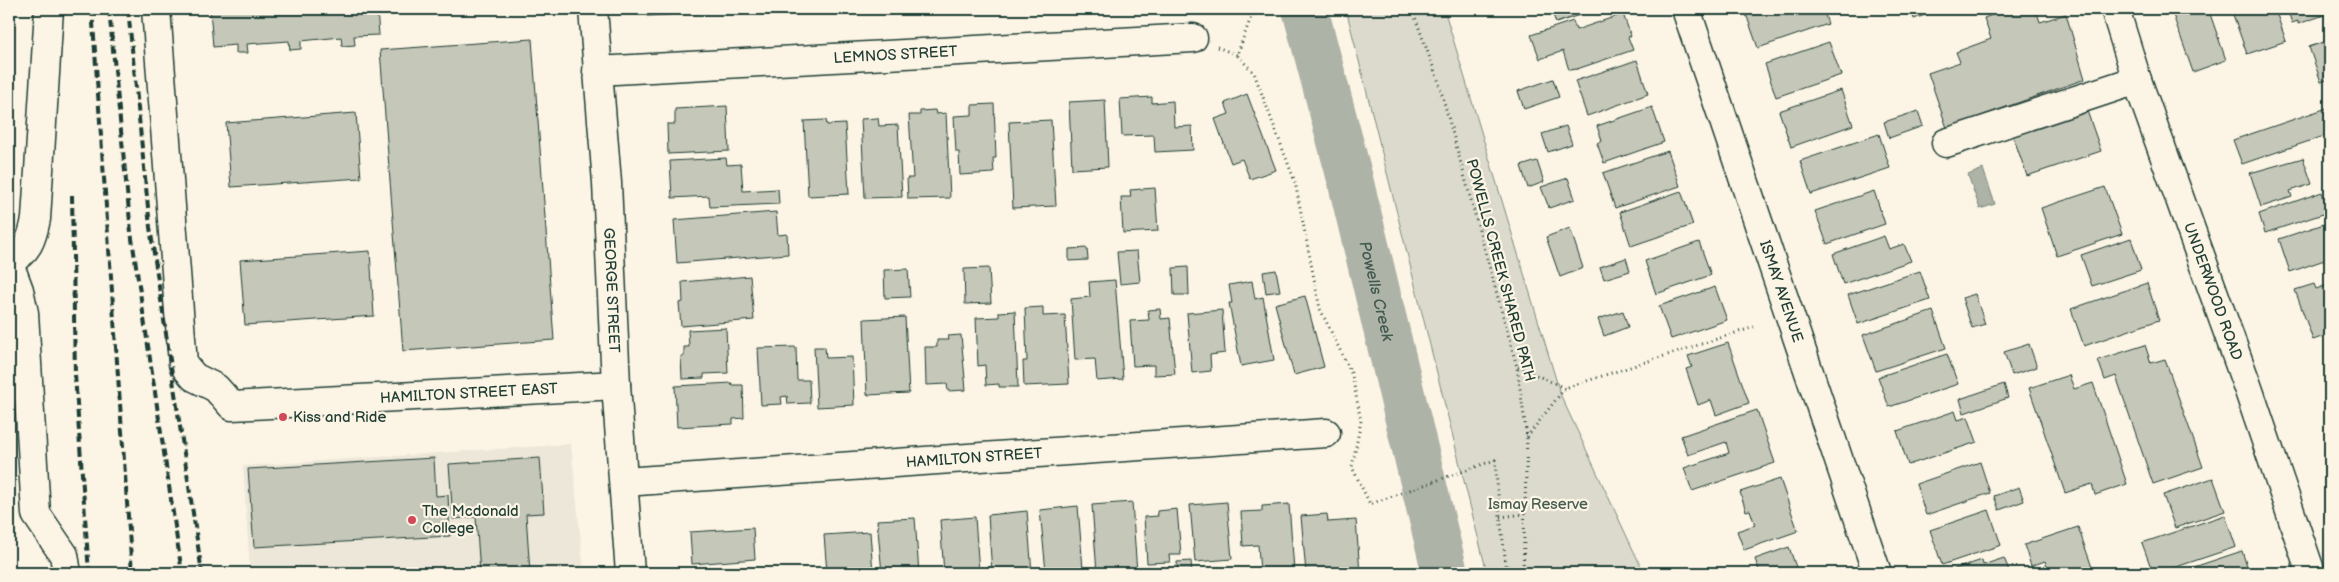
<svg xmlns="http://www.w3.org/2000/svg" width="2339" height="582" viewBox="0 0 2339 582" font-family="'Balsamiq Sans',sans-serif">
  <rect width="100%" height="100%" fill="#fcf5e5"/>
  <filter id="ink" filterUnits="userSpaceOnUse"><feTurbulence type="fractalNoise" baseFrequency=".02" numOctaves="2"/><feDisplacementMap in="SourceGraphic" scale="10" xChannelSelector="R" yChannelSelector="G"/><feConvolveMatrix kernelMatrix="1 2 1 2 8 2 1 2 1" color-interpolation-filters="sRGB"/></filter>
  <g filter="url(#ink)">
    <path fill="#ece7d8" d="M571 444 584 573H250L243 466Z"/>
    <path fill="#dcdacc" stroke="#7e8c80" d="M1346 9H1444L1561 396 1644 573H1487Z"/>
    <path fill="#aeb3a7" stroke="#758479" d="M1983 169 1995 204 1980 209 1968 175Z"/>
    <g fill="none" stroke-linecap="round" stroke-linejoin="round">
      <path stroke="#aeb3a7" stroke-width="46" id="s1" d="M1305 9 1349 175 1445 573"/>
    </g>
    <path fill="#c5c7b9" stroke="#1f3d34" d="M210 9H377L379 35 354 36 355 45 342 46 341 37 301 41V49L290 50 289 41 247 44 248 53H236V45L213 47Z
      M647 9H701L702 13 647 16Z
      M1551 9H1597L1556 23Z
      M1761 9H1823L1828 24 1758 48 1746 14Z
      M1911 9H1939V10L1914 19Z
      M2008 9H2036L2040 22 2066 14 2085 79 1947 128 1928 73 1960 62 1956 52 1991 39 1984 18Z
      M2202 9 2209 11 2226 60 2193 72 2173 15Z
      M2231 9H2275L2286 41 2247 54Z
      M2287 9H2330V13L2298 24V21L2292 23Z
      M1623 14 1631 36 1628 37 1633 50 1577 69 1569 70 1563 51 1540 59 1531 35 1573 21 1576 30Z
      M532 39 554 340 403 351 380 50Z
      M2330 40V79L2321 82 2309 47Z
      M1829 42 1841 75 1776 97 1765 64Z
      M1637 60 1648 94 1587 116 1575 81Z
      M1553 79 1559 97 1524 109 1518 91Z
      M1841 90 1853 125 1791 147 1779 111Z
      M1247 94 1276 170 1250 179 1242 159 1231 163 1215 119 1229 114 1225 103Z
      M1152 97V103L1173 101 1174 127 1192 126 1193 150 1155 152 1154 135 1122 136 1120 99Z
      M1105 100 1108 167 1072 169 1069 102Z
      M994 104 996 158H993L994 173 960 175 959 152H956L954 116 972 115V105Z
      M727 106 729 151 668 154 667 124H675V109Z
      M1652 107 1664 142 1604 163 1597 143 1602 141 1597 126Z
      M2330 107V134L2242 164 2233 140Z
      M2086 108 2101 151 2027 176 2012 133Z
      M935 110 936 114 946 113 950 198 908 199 907 178H913L909 115H920V111Z
      M1918 111 1923 126 1889 138 1884 122Z
      M356 113 361 178 231 187 226 123Z
      M878 118 879 126 898 125 902 197 865 198 861 119Z
      M826 120 827 125 845 124 849 194 808 196 804 121Z
      M1051 120 1056 206 1013 208 1009 122Z
      M1566 126 1572 144 1548 152 1542 134Z
      M1879 134 1890 168 1811 194 1800 161Z
      M1668 151 1680 186 1615 208 1603 173Z
      M726 158 727 165 741 164 743 191 778 189 779 204 710 207 709 196 672 198 670 161Z
      M2303 158 2312 184 2290 191 2292 197 2261 207 2250 173Z
      M1537 161 1544 182 1528 188 1521 166Z
      M1568 178 1575 199 1549 208 1541 187Z
      M2105 187 2122 234 2057 256 2041 208Z
      M1155 188 1158 231 1123 233 1121 197H1131L1130 190Z
      M1681 191 1693 225 1631 246 1620 212Z
      M1874 191 1885 224 1827 244 1815 211Z
      M2322 192 2329 212 2265 233 2259 214Z
      M776 212 778 235 787 234 788 254 677 263 674 220Z
      M2330 222V258L2290 272 2279 239Z
      M1570 228 1583 268 1560 277 1546 237Z
      M1884 236 1889 249 1904 244 1911 261 1843 284 1833 254Z
      M2131 238 2141 270 2092 286 2081 255Z
      M1699 242 1711 275 1656 294 1645 261Z
      M1087 248 1088 260 1069 261V249Z
      M370 251 374 316 245 325 240 260Z
      M1137 251 1140 282 1120 284 1117 252Z
      M1626 258 1630 271 1604 279 1600 267Z
      M1188 267 1189 295H1174L1173 268Z
      M989 268 991 303 965 304 964 269Z
      M908 269 910 297 885 298 884 270Z
      M1276 270 1280 291 1266 293 1263 272Z
      M1920 271 1930 300 1858 324 1848 295Z
      M750 276 754 320 681 326 679 303 683 302 682 282Z
      M1115 280 1123 379 1097 381 1095 359 1075 360 1071 299 1090 297 1089 282Z
      M1252 281 1255 299 1263 297 1274 360 1241 366 1229 303H1232L1229 285Z
      M2147 283 2159 320 2084 346 2071 309Z
      M2314 284 2316 289 2330 284V334L2313 340 2295 290Z
      M1715 287 1727 320 1671 339 1659 306Z
      M1975 294 1985 324 1972 328 1962 298Z
      M1305 296 1324 367 1294 375 1275 304Z
      M1043 307V316L1065 315 1069 384 1024 386 1023 361H1027L1025 308Z
      M1160 309 1161 319 1170 318 1175 374 1154 375V365L1133 366 1130 321 1149 320 1148 310Z
      M1222 310 1225 353 1210 355 1211 371 1192 373 1187 313Z
      M1015 311 1018 387H999V384L986 385 985 365 978 366 976 318 999 317V312Z
      M1623 311 1628 327 1604 336 1598 319Z
      M1933 311 1946 348 1876 371 1863 335Z
      M905 317 909 393 867 395 864 319Z
      M726 328 728 373 704 374V378L682 379 681 356H684V347H689L688 330Z
      M961 335 966 390 948 391 947 384 926 385 925 347H937V340H949L948 336Z
      M1728 343 1749 403 1716 415 1711 400 1698 405 1686 369 1692 367 1688 356Z
      M2029 344 2037 367 2012 375 2004 352Z
      M2145 345 2151 363 2165 359 2203 467 2153 484 2116 376 2105 380 2098 360Z
      M796 347 797 380H809L810 403 788 404 787 396 781 397 782 404 761 405 758 348Z
      M814 347H825L826 358 852 357 854 405 817 407Z
      M1947 354 1958 384 1889 407 1878 377Z
      M2330 374V393L2325 376Z
      M2069 375 2074 389 2093 383 2127 484 2095 495 2092 484 2065 493 2029 388Z
      M732 383 731 385H743L744 418 733 419V424L677 427 675 386Z
      M2004 384 2008 398 1964 413 1960 399Z
      M1757 410 1775 463 1692 491 1684 468 1729 453 1726 442 1688 455 1681 436Z
      M1955 411 1958 420 1968 417 1977 442 1908 465 1897 431Z
      M434 458 436 496 448 495 450 536 254 547 248 469Z
      M540 458 544 513 526 514 530 573H480L476 517 453 519 449 464Z
      M1980 462 1990 493 1926 515 1916 484Z
      M2213 478 2225 511 2175 528 2163 495Z
      M1780 479 1798 531 1744 550 1737 531 1755 525 1750 510 1746 511 1740 492Z
      M2019 487 2024 501 1999 510 1994 496Z
      M1132 502 1137 573H1097L1092 505Z
      M1227 502 1232 559 1195 562 1190 505Z
      M1289 504 1294 570H1292V573L1260 572 1258 545 1243 546 1241 512 1262 511V506Z
      M1078 506 1083 569 1046 572 1040 510Z
      M1177 509 1181 555H1169L1170 562 1147 563 1144 517 1158 516 1157 511Z
      M1989 510 2001 545 1942 565 1930 530Z
      M1027 511 1032 573H992L988 515Z
      M1327 514 1328 522 1356 520 1360 573H1306L1301 516Z
      M2225 515 2236 547 2158 573H2153L2142 543Z
      M975 517 979 573H944L940 520Z
      M915 518 919 573H882L877 520Z
      M2078 527 2094 573H2049L2045 561 2031 566 2024 545Z
      M753 528 755 559 692 564 690 532Z
      M870 532 873 573H827L824 535Z
      M1789 547 1798 573H1760L1755 559Z
      M2242 551 2249 573H2176Z
      M2004 558 2010 573H1950L1949 571 1982 560 1983 565Z
      M1191 561 1192 573H1178L1177 562Z"/>
    <g fill="none" stroke-linecap="round" stroke-linejoin="round">
      <defs>
        <g id="minor">
          <path id="s2" d="M156 9 183 364 194 377 216 388 232 406 616 385"/>
          <path id="s3" d="M593 9 607 183 616 385 630 573"/>
          <path id="s4" d="M1686 9 1877 573"/>
          <path id="s5" d="M597 71 1193 38"/>
          <path d="M1946 143 2137 80"/>
          <path d="M9 261C28 252 32 239 36 219L49 9"/>
          <path d="M9 263 19 290 24 313 36 514 64 555 67 573"/>
          <path id="s6" d="M624 482 1326 433"/>
        </g>
        <g id="major">
          <path id="s7" d="M2115 9 2137 80 2248 388 2311 573"/>
        </g>
      </defs>
      <use href="#minor" stroke="#1f3d34" stroke-width="31"/>
      <use href="#major" stroke="#1f3d34" stroke-width="31"/>
      <path stroke="#1f3d34" stroke-width="3" stroke-dasharray="1 4" stroke-linecap="butt" d="M1254 9 1237 55 1254 73 1295 182 1320 309 1352 375 1361 421 1352 467 1370 504 1495 460 1500 517 1507 573
        M1412 9 1438 80 1517 367 1527 437 1523 573
        M1217 47 1237 55
        M1518 367 1565 388
        M1527 437 1565 388 1754 327
        M1500 517 1525 514"/>
      <use href="#minor" stroke="#fcf5e5" stroke-width="28"/>
      <use href="#major" stroke="#fcf5e5" stroke-width="28"/>
      <path stroke="#1f3d34" stroke-width="4" stroke-dasharray="8 4" stroke-linecap="butt" d="M92 9 132 573
        M109 9 131 232 182 573
        M128 9 150 227 202 573
        M72 195 75 375 89 573"/>
    </g>
  </g>
  <g fill="#d1495b" stroke="#fcf5e5" stroke-width="2">
    <circle cx="283" cy="417" r="5"/>
    <circle cx="412" cy="520" r="5"/>
  </g>
  <g text-anchor="middle" stroke-width="4.5" stroke-linejoin="round" paint-order="stroke">
    <g font-size="15" fill="#1f3d34" stroke="#fcf5e5">
      <text dy="5" stroke="none"><textPath href="#s5" startOffset="299">LEMNOS STREET</textPath></text>
      <text transform="translate(1501 270) rotate(75)" y="5">POWELLS CREEK SHARED PATH</text>
      <text dy="5" stroke="none"><textPath href="#s3" startOffset="282">GEORGE STREET</textPath></text>
      <text dy="5" stroke="none"><textPath href="#s4" startOffset="298">ISMAY AVENUE</textPath></text>
      <text dy="5" stroke="none"><textPath href="#s7" startOffset="299">UNDERWOOD ROAD</textPath></text>
      <text dy="5" stroke="none"><textPath href="#s2" startOffset="659">HAMILTON STREET EAST</textPath></text>
      <text dy="5" stroke="none"><textPath href="#s6" startOffset="351">HAMILTON STREET</textPath></text>
    </g>
    <g font-size="15" fill="#1f3d34" stroke="#fcf5e5" text-anchor="start">
      <text x="293" y="422">Kiss and Ride</text>
      <text x="422" y="516">The Mcdonald<tspan x="422" dy="17">College</tspan></text>
    </g>
    <g font-size="15" fill="#455c52" stroke="#fcf5e5">
      <text x="1538" y="509">Ismay Reserve</text>
    </g>
    <g font-size="16" font-style="italic" fill="#435a51" stroke="#fcf5e5">
      <text dy="6" stroke="none"><textPath href="#s1" startOffset="291">Powells Creek</textPath></text>
    </g>
  </g>
  <rect width="2339" height="582" fill="none" stroke="#fcf5e5" stroke-width="30"/>
  <rect x="15" y="15" width="2309" height="552" fill="none" stroke="#1f3d34" stroke-width="2" filter="url(#ink)"/>
</svg>
